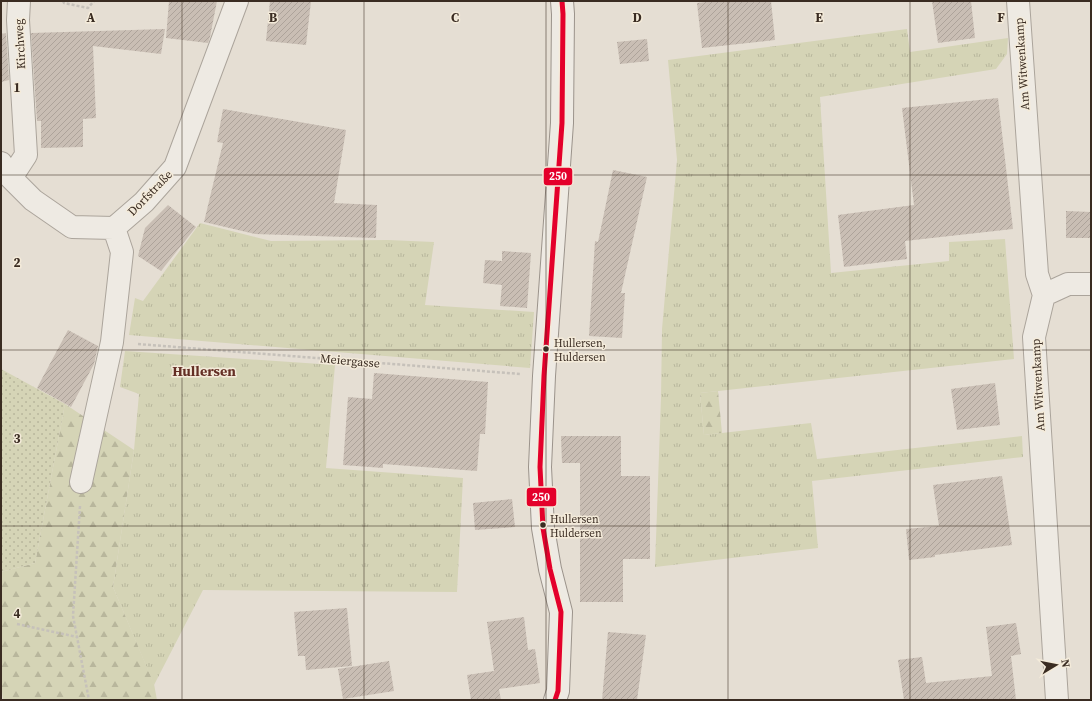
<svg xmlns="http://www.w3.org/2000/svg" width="1092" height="701" viewBox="0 0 1092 701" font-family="'Source Serif 4',serif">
  <defs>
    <pattern id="grass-tufts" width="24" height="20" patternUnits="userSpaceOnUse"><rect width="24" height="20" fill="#d5d4b6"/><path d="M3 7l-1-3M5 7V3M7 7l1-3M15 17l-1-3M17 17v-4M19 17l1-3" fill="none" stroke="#b8b69c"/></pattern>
    <pattern id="forest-firs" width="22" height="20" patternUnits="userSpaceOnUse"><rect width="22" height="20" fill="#d5d4b6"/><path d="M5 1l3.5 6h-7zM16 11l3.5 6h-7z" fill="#b8b69c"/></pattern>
    <pattern id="park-dots" width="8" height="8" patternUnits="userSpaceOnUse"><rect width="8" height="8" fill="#d5d4b6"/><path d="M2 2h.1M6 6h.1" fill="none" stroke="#b8b69c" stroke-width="1.8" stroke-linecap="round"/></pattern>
    <pattern id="building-hatch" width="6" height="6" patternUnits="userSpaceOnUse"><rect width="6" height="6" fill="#c9beb4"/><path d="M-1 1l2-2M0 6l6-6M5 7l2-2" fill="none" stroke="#ada39a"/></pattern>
  </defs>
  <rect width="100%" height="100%" fill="#e5ded3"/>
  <path fill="url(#grass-tufts)" d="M907 29 910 52 1008 38 1007 54 996 69 820 97 831 273 949 261V242L1005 239 1014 359 700 393 704 435 811 423 817 459 1022 436 1023 457 812 481 818 548 655 567 661 398 662 329 677 160 668 60Z
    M200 223 271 241 388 240 434 242 425 305 534 312 530 368 129 335 135 298 143 301Z
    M125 351 335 365 326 468 463 478 457 592 203 590 154 685 113 587 134 450 139 394 120 387Z"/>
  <path fill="url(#forest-firs)" d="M718 391 722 433 704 435 700 393Z
    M65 404 134 450 113 587 154 684 157 700H3L1 684V572L35 563Z"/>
  <path fill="url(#park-dots)" d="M1 369 65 404 35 563 1 572Z"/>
  <path fill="url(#building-hatch)" d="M169 1H217L210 37 208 43 166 38Z
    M270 1H311L306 45 266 41Z
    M714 1H771L775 40 702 48 697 3Z
    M932 1H971L975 38 938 43Z
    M165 29 161 54 93 46 96 118 83 119V147L41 148V121H37L31 33Z
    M6 33 9 80 1 82V34Z
    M647 39 649 61 620 64 617 42Z
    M998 98 1013 229 905 241 907 259 844 267 838 215 914 205 902 108Z
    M223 109 346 130 334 203 377 205 376 238 255 234 204 222 223 143 217 142Z
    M613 170 647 177 621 293H625L622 338 589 336 595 241 598 242Z
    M168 205 196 227 161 271 138 256 145 228Z
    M1066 211 1091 212V238H1066Z
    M502 251 531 253 527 308 500 306 502 285 483 283 485 260 502 261Z
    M68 330 98 346 94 364 71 407 37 388Z
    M374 373 488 382 485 434H480L477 471 383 464V468L343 465 348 397 372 399Z
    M995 383 1000 425 957 430 951 389Z
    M561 436H621V476H650V559H623V602H580V463H562Z
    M1002 476 1012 545 935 555V557L909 560 906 529 939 526 933 485Z
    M512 499 515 527 475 530 473 503Z
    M347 608 352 666 306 670 305 656H298L294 612Z
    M524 617 528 650 535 649 540 683 499 689 501 700H471L467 675 494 671 487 622Z
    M1016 623 1021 654 1011 656 1016 700H904L898 660 922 657 926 683 992 676 986 627Z
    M608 632 646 635 637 700H602Z
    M389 661 394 691 343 699 338 669Z"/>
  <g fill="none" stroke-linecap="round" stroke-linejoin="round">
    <defs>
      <path id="street" d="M1018 1 1037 274 1044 295 1034 337 1057 700
        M1 163 11 178 33 200 72 227 114 228 144 202 175 167 237 1
        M11 178 26 155 18 20 19 1
        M1044 295 1068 284H1091
        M81 482 112 342 122 252 114 228"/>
      <path id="secondary" d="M555 700 558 691 561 612 550 569 543 528 540 467 544 376 562 123 563 14 562 1"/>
    </defs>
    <use href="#street" stroke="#aba49b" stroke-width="24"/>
    <use href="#secondary" stroke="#9b938b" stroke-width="24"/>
    <path stroke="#c6c1ba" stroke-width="2.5" stroke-dasharray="3 2" stroke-linecap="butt" d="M63 1 64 3 88 8 94 1
      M138 344 520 374
      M80 506 73 616 89 700
      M17 624 77 637"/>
    <use href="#street" stroke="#eeeae3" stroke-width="22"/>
    <use href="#secondary" stroke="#eeeae3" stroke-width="22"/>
    <defs>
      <path id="bus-1" d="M555 700 558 691 561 612 550 569 543 528 540 467 544 376 562 123 563 14 562 1"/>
    </defs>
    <use href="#bus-1" stroke="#f4ebda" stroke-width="8"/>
    <use href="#bus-1" stroke="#e4002b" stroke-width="5"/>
  </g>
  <path fill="none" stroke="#3a2c22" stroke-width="1" stroke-opacity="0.55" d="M182 1V700M364 1V700M546 1V700M728 1V700M910 1V700M1 175H1091M1 350H1091M1 526H1091"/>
  <g fill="#3a2c22" stroke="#f4ebda" stroke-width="1.5">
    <circle cx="546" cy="349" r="3.5"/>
    <circle cx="543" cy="525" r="3.5"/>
  </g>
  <g text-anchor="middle" stroke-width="3" stroke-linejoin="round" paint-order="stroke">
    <g font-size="11" fill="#3a2c22" stroke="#f4ebda" text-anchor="start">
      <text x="554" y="347">Hullersen,<tspan x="554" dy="14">Huldersen</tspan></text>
      <text x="550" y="523">Hullersen<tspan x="550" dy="14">Huldersen</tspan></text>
    </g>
    <g font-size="12" fill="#3a2c22" stroke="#f4ebda">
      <text transform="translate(20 44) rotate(-93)" y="4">Kirchweg</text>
      <text transform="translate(1022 64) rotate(-94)" y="4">Am Witwenkamp</text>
      <text transform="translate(150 193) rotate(-46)" y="4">Dorfstraße</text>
      <text transform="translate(350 361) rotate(5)" y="4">Meiergasse</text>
      <text transform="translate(1038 385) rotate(-93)" y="4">Am Witwenkamp</text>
    </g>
    <g font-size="14" font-weight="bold" fill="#642e24" stroke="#f4ebda">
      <text x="204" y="376">Hullersen</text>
    </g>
  </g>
  <g font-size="13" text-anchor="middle" font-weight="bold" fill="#3a2c22" stroke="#f4ebda" stroke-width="3" stroke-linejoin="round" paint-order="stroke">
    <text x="91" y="22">A</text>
    <text x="273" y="22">B</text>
    <text x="455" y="22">C</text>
    <text x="637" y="22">D</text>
    <text x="819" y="22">E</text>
    <text x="1001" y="22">F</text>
    <text x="17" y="92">1</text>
    <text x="17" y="267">2</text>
    <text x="17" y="443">3</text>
    <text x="17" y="618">4</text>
  </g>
  <g stroke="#f4ebda" stroke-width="1.5">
    <rect x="543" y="167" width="30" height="19" rx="4" fill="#e4002b"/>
    <rect x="526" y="487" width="31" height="20" rx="4" fill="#e4002b"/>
  </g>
  <g font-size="11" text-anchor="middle" font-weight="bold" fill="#fff">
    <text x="558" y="180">250</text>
    <text x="541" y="501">250</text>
  </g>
  <rect width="1092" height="701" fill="none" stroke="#3a2c22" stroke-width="4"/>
  <g transform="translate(1056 665) rotate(80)" stroke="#f4ebda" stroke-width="3" paint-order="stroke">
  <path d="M0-3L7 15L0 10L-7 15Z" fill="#3a2c22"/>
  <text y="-6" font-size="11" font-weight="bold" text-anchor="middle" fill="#3a2c22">N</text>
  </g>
</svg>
